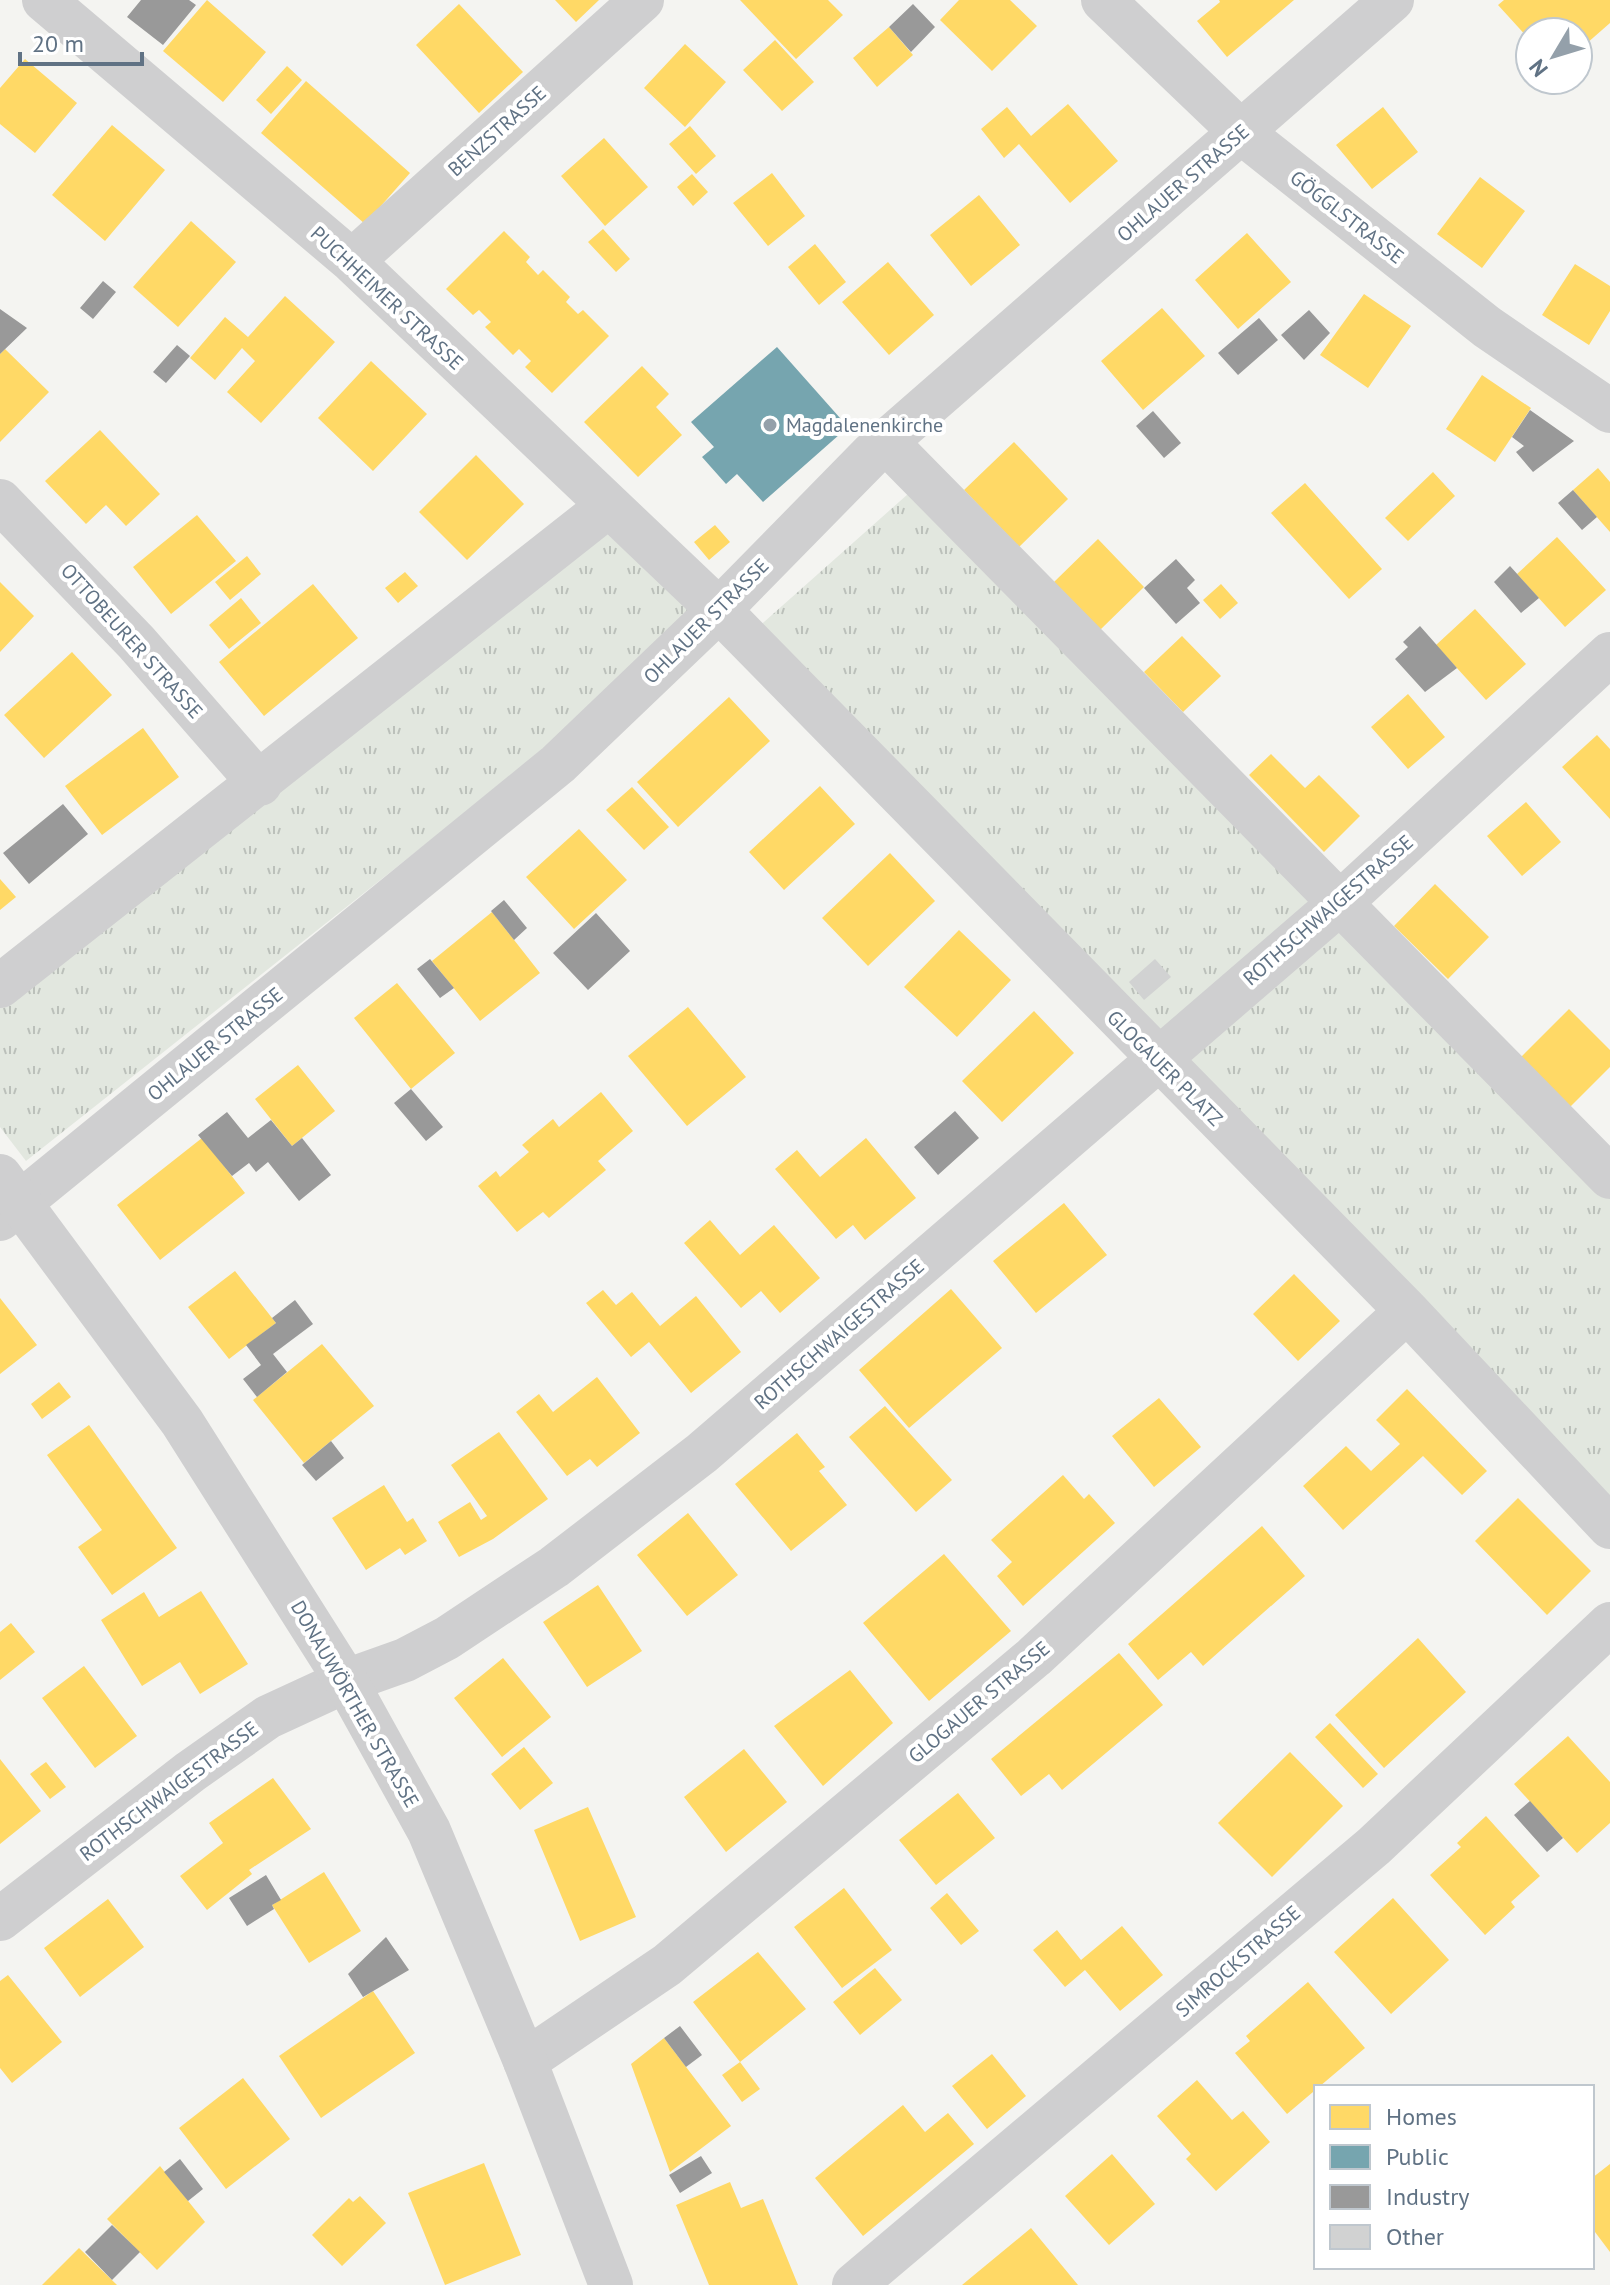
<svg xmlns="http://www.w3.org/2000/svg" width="1610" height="2285" viewBox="0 0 1610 2285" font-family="'PT Sans',sans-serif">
  <defs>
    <pattern id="park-tufts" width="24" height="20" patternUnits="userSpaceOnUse" patternTransform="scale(2)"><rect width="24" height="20" fill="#e2e7df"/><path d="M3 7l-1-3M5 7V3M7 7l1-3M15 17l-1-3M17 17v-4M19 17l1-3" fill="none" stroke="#bbc0ba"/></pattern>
  </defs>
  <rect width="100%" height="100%" fill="#f4f4f1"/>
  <path fill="url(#park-tufts)" d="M908 494 1610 1195V1517L756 629Z
    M603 530 691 611 542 752 26 1161 0 1127V993Z"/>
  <path fill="#ffd966" d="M207 0 266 52 223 102 163 51Z
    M555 0H599L576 22Z
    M740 0H828L843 15 796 59Z
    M959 0H1010L1037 26 992 71 940 20Z
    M1219 0H1294L1227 57 1197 21 1220 2Z
    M1504 0H1610V23L1578 51V32H1530V40L1498 5Z
    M459 4 523 72 479 113 416 45Z
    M889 27 913 55 877 87 853 58Z
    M775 40 814 82 782 111 743 70Z
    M685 44 726 82 685 127 644 88Z
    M25 59 77 103 35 153 0 124V88Z
    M287 66 302 80 271 114 256 100Z
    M306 81 410 173 365 224 261 133Z
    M1068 104 1118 161 1070 203 1019 144 1004 158 981 129 1007 107 1031 136Z
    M1383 107 1418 152 1372 189 1336 145Z
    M112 125 165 170 105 241 52 195Z
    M690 126 716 156 696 174 669 144Z
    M604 138 648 187 605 226 561 176Z
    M772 173 805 216 768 246 733 203Z
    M692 174 708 192 693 206 677 187Z
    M1480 177 1525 211 1482 268 1437 234Z
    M979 195 1020 245 971 286 930 235Z
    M191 221 236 262 178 327 133 287Z
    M603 229 630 259 616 272 588 242Z
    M504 231 530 257 526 262 538 275 543 270 570 297 566 302 578 314 583 310 609 336 552 393 525 367 531 361 519 349 513 355 485 327 491 322 479 310 473 315 446 289Z
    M1247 233 1291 282 1238 329 1195 280Z
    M815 244 846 282 819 305 788 267Z
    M888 262 934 315 889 355 842 302Z
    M1575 264 1610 286V311L1589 345 1542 315Z
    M1364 294 1411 326 1368 388 1320 355Z
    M285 296 335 342 261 423 227 392 255 361 242 348 215 380 190 358 225 317 248 337Z
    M1162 308 1205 356 1143 410 1101 361Z
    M5 349 49 392 0 442V354Z
    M371 361 427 414 373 471 318 418Z
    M642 366 669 394 656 407 682 435 638 477 584 422Z
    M1482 375 1531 408 1495 462 1446 429Z
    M100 430 160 494 126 526 106 505 86 524 45 481Z
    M1014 442 1068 499 1019 547 964 490Z
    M476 455 524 504 467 560 419 512Z
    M1598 468 1610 482V532L1573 490Z
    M1433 472 1455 496 1408 541 1385 518Z
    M1305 483 1382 569 1349 599 1271 513Z
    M197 515 236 561 171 614 133 567Z
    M715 525 730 542 709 560 694 542Z
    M1557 537 1606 590 1565 627 1517 574Z
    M1098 539 1144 587 1100 630 1054 582Z
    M247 556 261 574 230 600 215 582Z
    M405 572 418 586 398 603 385 588Z
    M0 582 34 616 0 652Z
    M313 584 358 638 264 716 219 662Z
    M1221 584 1238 603 1220 619 1203 600Z
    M241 598 261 623 229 649 209 625Z
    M1475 609 1526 664 1486 700 1436 645Z
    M1182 636 1221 676 1183 712 1144 672Z
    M72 652 112 695 44 758 4 715Z
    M1408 694 1445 737 1408 769 1371 727Z
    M729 697 770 741 678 827 637 782Z
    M143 728 179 777 102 835 65 786Z
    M1597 735 1610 749V819L1562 767Z
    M1271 754 1305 788 1319 775 1360 816 1324 852 1249 775Z
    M820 786 855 824 784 890 749 852Z
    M632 787 669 827 644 850 606 810Z
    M1526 802 1561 842 1522 876 1487 836Z
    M579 829 627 880 574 929 526 877Z
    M890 853 935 901 868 966 822 918Z
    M0 879 16 897 0 910Z
    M1435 884 1489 937 1448 979 1394 926Z
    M492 912 540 973 480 1021 432 961Z
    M959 930 1011 980 957 1037 904 987Z
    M397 983 455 1053 411 1089 354 1018Z
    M688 1007 746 1077 687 1126 628 1056Z
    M1569 1009 1610 1050V1067L1570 1107 1521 1057Z
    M1034 1011 1074 1053 1002 1122 962 1081Z
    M298 1065 335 1111 292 1146 255 1099Z
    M601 1092 633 1131 598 1161 606 1170 549 1218 543 1212 517 1232 478 1186 496 1171 500 1177 529 1152 522 1145 553 1119 559 1127Z
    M202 1138 245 1193 160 1260 117 1205Z
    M866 1138 916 1198 865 1240 853 1225 836 1239 775 1169 797 1150 820 1177Z
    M1064 1203 1107 1255 1036 1313 993 1261Z
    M710 1220 740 1255 774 1225 820 1278 780 1313 761 1291 741 1308 684 1243Z
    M235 1271 276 1323 229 1359 188 1307Z
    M1294 1274 1340 1321 1298 1361 1253 1314Z
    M951 1289 1002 1348 909 1428 859 1370Z
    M603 1290 616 1305 632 1292 660 1326 696 1296 741 1352 691 1393 649 1342 631 1357 586 1303Z
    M0 1298 37 1345 0 1374Z
    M322 1344 374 1406 304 1463 253 1400Z
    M597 1377 640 1433 597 1467 590 1459 567 1476 516 1412 539 1394 553 1412Z
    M59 1382 71 1397 42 1419 31 1404Z
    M1407 1389 1487 1471 1462 1495 1423 1456 1343 1530 1303 1486 1346 1446 1371 1471 1400 1444 1376 1420Z
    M1159 1398 1201 1447 1154 1487 1112 1436Z
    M885 1406 952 1480 916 1512 849 1437Z
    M89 1425 177 1548 112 1595 78 1547 102 1530 47 1455Z
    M499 1432 548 1499 493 1539 459 1557 438 1522 470 1502 481 1520 487 1516 451 1465Z
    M797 1433 825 1467 819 1471 847 1505 791 1551 735 1484Z
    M1063 1475 1084 1499 1089 1494 1115 1523 1023 1606 997 1576 1012 1562 991 1540Z
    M384 1485 407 1522 413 1518 427 1541 405 1555 400 1548 366 1570 332 1518Z
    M1518 1498 1591 1571 1547 1615 1475 1541Z
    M688 1513 738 1575 687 1616 637 1555Z
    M1262 1526 1305 1576 1203 1666 1191 1652 1158 1680 1128 1644Z
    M944 1554 1011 1631 929 1701 863 1623Z
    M598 1585 642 1651 587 1687 543 1622Z
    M201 1591 248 1664 200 1694 180 1662 142 1686 101 1620 144 1592 159 1617Z
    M11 1623 35 1652 0 1680V1632Z
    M1418 1638 1466 1692 1384 1768 1335 1715Z
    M1119 1653 1163 1705 1062 1790 1049 1774 1021 1796 991 1759Z
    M503 1658 551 1717 502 1757 454 1698Z
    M84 1666 137 1736 95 1768 42 1698Z
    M850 1670 893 1723 823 1786 774 1726Z
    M1330 1723 1378 1774 1363 1788 1315 1737Z
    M1568 1736 1610 1782V1823L1577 1853 1514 1784Z
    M524 1747 553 1783 520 1810 491 1774Z
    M744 1749 787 1802 726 1852 684 1797Z
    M1290 1752 1343 1806 1272 1877 1218 1823Z
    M0 1759 41 1811 0 1844Z
    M46 1762 66 1787 50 1799 30 1774Z
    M273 1778 311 1829 249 1870 252 1874 207 1910 180 1876 223 1843 209 1823Z
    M958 1793 995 1838 936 1885 899 1840Z
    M588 1807 636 1917 580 1941 534 1830Z
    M1486 1816 1540 1876 1511 1902 1515 1907 1485 1935 1430 1875 1461 1847 1457 1843Z
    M324 1872 361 1931 309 1963 272 1905Z
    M844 1888 892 1950 842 1988 794 1927Z
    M947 1893 979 1931 961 1945 930 1908Z
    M1393 1898 1449 1960 1391 2014 1334 1952Z
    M108 1899 144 1947 80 1997 44 1948Z
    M1122 1926 1163 1975 1120 2011 1085 1970 1065 1987 1033 1950 1057 1930 1081 1960Z
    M758 1952 806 2009 740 2062 693 2002Z
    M875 1968 902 2000 860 2035 833 2002Z
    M8 1975 62 2042 12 2083 0 2068V1981Z
    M1308 1982 1365 2048 1287 2114 1235 2053 1250 2041 1246 2036Z
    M373 1991 415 2053 321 2118 279 2056Z
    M664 2038 731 2126 670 2172 631 2064Z
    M992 2054 1026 2096 987 2129 952 2086Z
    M740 2062 760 2089 742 2102 722 2075Z
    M243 2078 290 2139 226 2189 179 2128Z
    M1197 2080 1232 2120 1243 2111 1270 2142 1216 2191 1186 2159 1191 2154 1157 2116Z
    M903 2105 925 2132 948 2113 974 2144 863 2236 815 2178Z
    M1112 2154 1155 2204 1109 2245 1065 2196Z
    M484 2163 521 2255 445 2285 408 2193Z
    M1610 2164V2252L1592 2228V2178Z
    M160 2166 205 2222 157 2270 107 2219Z
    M730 2182 741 2208 763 2199 798 2285H709L676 2205Z
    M360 2196 386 2223 342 2266 312 2235 349 2198 353 2202Z
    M1031 2228 1078 2285H962Z
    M79 2248 117 2285H42Z"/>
  <path fill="#76a5af" d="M777 347 848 427 763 502 737 474 726 484 702 457 714 447 691 422Z"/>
  <path fill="#999" d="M141 0H189L196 5 163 45 127 17Z
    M913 4 935 27 911 52 889 27Z
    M103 281 116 292 93 319 80 308Z
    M0 309 27 328 0 354Z
    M1309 310 1330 333 1304 360 1281 335Z
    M1259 318 1278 340 1238 375 1218 353Z
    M177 345 190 356 166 383 153 372Z
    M1530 410 1574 441 1533 472 1516 452 1524 446 1512 437Z
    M1153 411 1181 443 1164 458 1136 426Z
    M1573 490 1597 517 1582 530 1558 503Z
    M1176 559 1195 580 1187 588 1200 603 1176 624 1144 588Z
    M1510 566 1539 598 1521 613 1494 582Z
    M1420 626 1457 668 1425 692 1395 659 1408 647 1403 642Z
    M63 804 88 834 29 884 3 853Z
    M504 900 527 928 514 940 491 911Z
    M596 913 630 951 588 990 553 953Z
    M430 959 454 988 440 998 417 969Z
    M411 1089 443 1127 426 1141 394 1103Z
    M955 1111 979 1138 938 1175 914 1147Z
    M227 1112 248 1138 271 1120 292 1146 302 1138 331 1175 299 1201 268 1162 256 1172 249 1163 232 1176 198 1135Z
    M295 1300 313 1324 273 1354 287 1372 257 1397 243 1379 261 1365 246 1345 276 1323 272 1318Z
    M331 1441 344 1458 316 1481 302 1465Z
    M1530 1801 1563 1838 1547 1852 1514 1815Z
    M266 1875 281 1900 272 1905 274 1909 247 1926 229 1898Z
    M386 1937 409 1970 363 1997 348 1974Z
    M680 2026 702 2055 686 2067 664 2038Z
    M701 2156 712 2173 680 2193 669 2175Z
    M180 2159 203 2189 188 2201 164 2172Z
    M112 2225 140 2252 112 2280 85 2252Z"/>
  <path fill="#d1d2d2" d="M1155 959 1171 977 1144 1000 1129 982Z"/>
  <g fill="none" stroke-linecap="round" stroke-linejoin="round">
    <path stroke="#cfcfd0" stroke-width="44" d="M44 0 352 261 719 610 1407 1311 1610 1527
      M1103 0 1241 132 1487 327 1610 411
      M352 261 642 0
      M887 443 1610 1177
      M0 501 136 642 260 784
      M0 986 607 507
      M0 1219 558 764 719 610 873 453 1392 0
      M0 1919 190 1772 268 1717 346 1681 405 1660 447 1638 554 1567 702 1453 1341 902 1610 654
      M525 2061 667 1965 1034 1657 1407 1311
      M854 2285 1374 1846 1610 1624"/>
    <path stroke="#cfcfd0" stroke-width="44" d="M0 1176 182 1422 346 1681 429 1831 525 2061 611 2285"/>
  </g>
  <circle fill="#94a0aa" stroke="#fff" stroke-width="3" cx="770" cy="425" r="8"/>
  <g text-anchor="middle" stroke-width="8" stroke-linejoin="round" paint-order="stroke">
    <g font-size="20" fill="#607284" stroke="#fff">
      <text transform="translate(497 131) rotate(-42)" y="7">BENZSTRASSE</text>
      <text transform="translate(1183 183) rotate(-41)" y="7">OHLAUER STRASSE</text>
      <text transform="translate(1347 217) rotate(38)" y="7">GÖGGLSTRASSE</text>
      <text transform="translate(387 298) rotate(43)" y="7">PUCHHEIMER STRASSE</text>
      <text transform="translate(706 621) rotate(-45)" y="7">OHLAUER STRASSE</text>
      <text transform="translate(132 641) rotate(48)" y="7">OTTOBEURER STRASSE</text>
      <text transform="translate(1328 910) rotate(-41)" y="7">ROTHSCHWAIGESTRASSE</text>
      <text transform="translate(215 1044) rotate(-39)" y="7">OHLAUER STRASSE</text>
      <text transform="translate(1165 1068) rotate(45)" y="7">GLOGAUER PLATZ</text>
      <text transform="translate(839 1334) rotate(-41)" y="7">ROTHSCHWAIGESTRASSE</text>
      <text transform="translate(979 1702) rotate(-40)" y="7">GLOGAUER STRASSE</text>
      <text transform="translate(355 1704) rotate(60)" y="7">DONAUWÖRTHER STRASSE</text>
      <text transform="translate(169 1791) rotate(-37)" y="7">ROTHSCHWAIGESTRASSE</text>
      <text transform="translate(1238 1961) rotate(-41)" y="7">SIMROCKSTRASSE</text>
    </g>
    <g font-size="20" fill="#607284" stroke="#fff" text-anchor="start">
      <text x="786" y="432">Magdalenenkirche</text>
    </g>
  </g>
  <rect x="1314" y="2085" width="280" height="184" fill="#ffffff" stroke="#bfc7ce" stroke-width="2"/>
  <rect x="1330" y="2105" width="40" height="24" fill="#ffd966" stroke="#bfc7ce" stroke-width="2"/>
  <text x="1386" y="2125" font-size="24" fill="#607284">Homes</text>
  <rect x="1330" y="2145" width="40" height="24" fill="#76a5af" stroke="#bfc7ce" stroke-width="2"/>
  <text x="1386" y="2165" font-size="24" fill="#607284">Public</text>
  <rect x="1330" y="2185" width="40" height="24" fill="#999999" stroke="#bfc7ce" stroke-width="2"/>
  <text x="1386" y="2205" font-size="24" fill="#607284">Industry</text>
  <rect x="1330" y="2225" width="40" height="24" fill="#d1d2d2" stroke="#bfc7ce" stroke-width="2"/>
  <text x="1386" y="2245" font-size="24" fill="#607284">Other</text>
  <g transform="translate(1554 56) rotate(232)"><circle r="38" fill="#ffffff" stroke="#bfc7ce" stroke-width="2"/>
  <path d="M0-6L14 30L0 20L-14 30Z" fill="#94a0aa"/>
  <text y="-12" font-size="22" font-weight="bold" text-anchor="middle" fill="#607284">N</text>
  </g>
  <path d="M20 52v12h122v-12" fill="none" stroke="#607284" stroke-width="4"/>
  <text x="32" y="52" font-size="24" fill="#607284" stroke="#ffffff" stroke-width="6" paint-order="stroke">20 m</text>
</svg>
